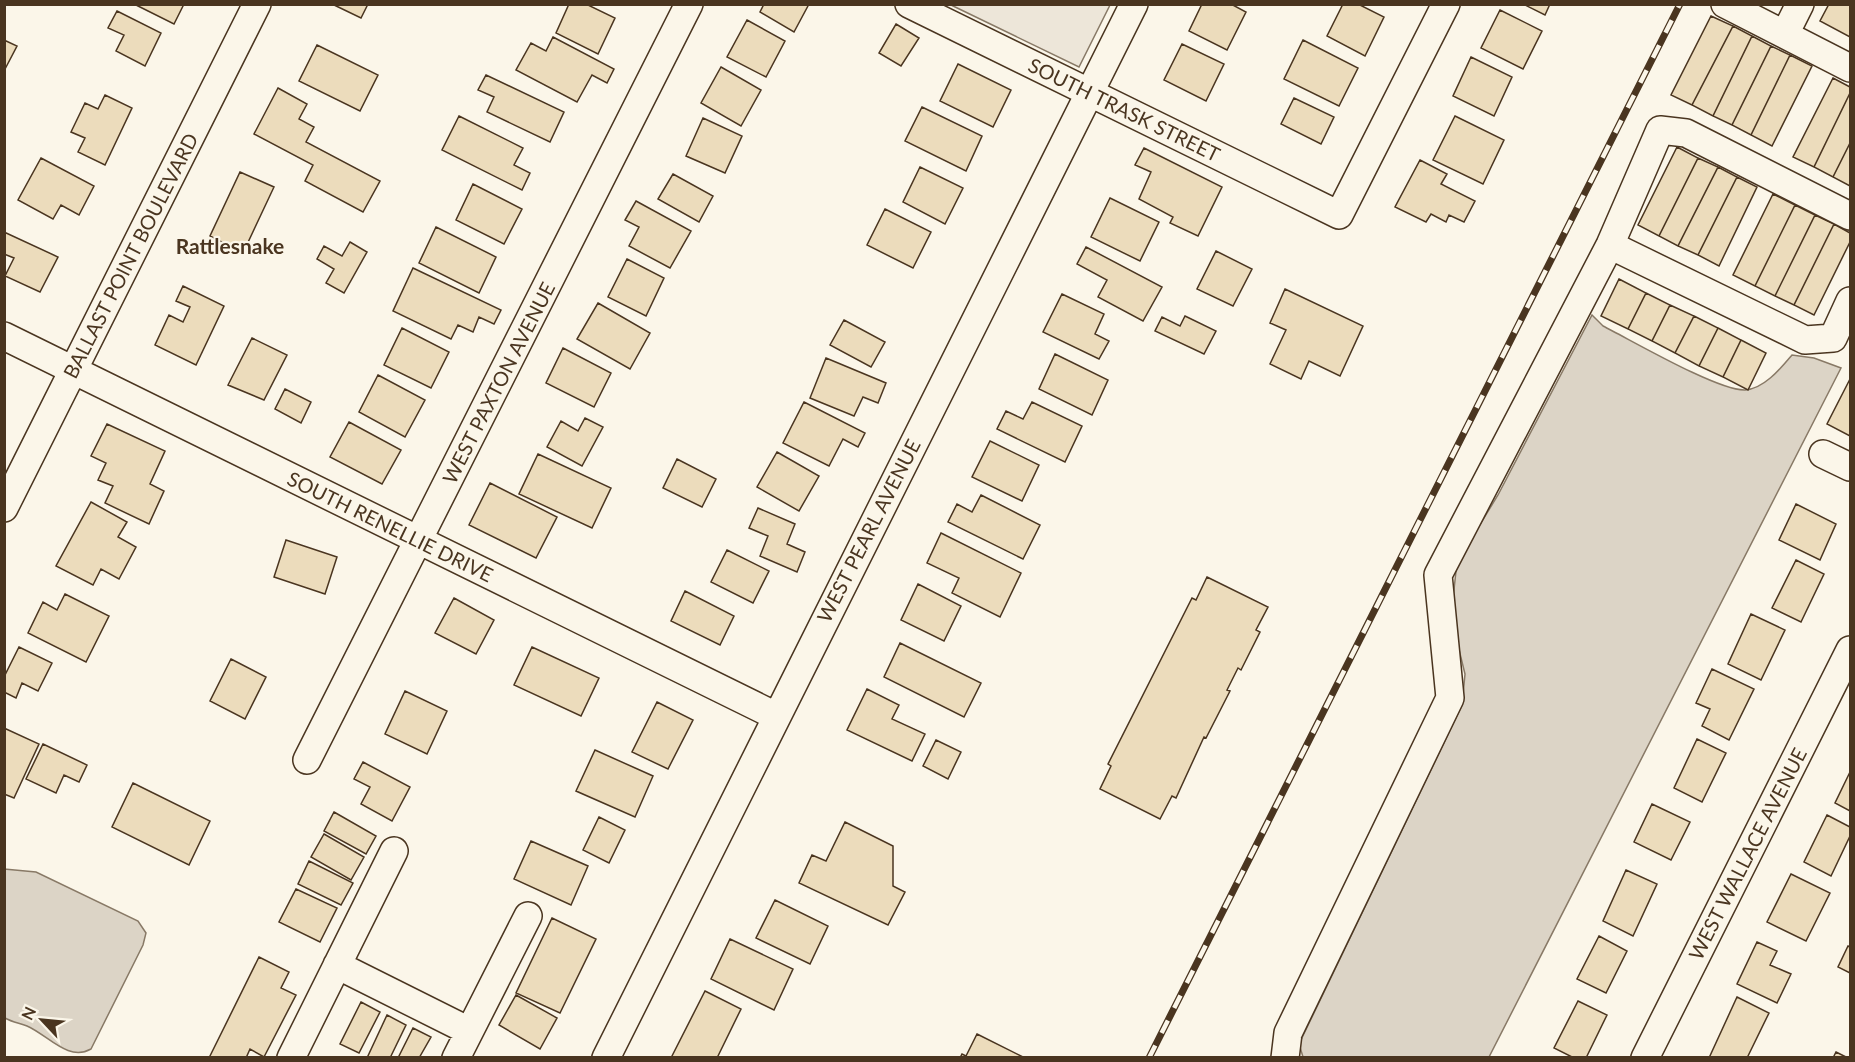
<svg xmlns="http://www.w3.org/2000/svg" width="1855" height="1062" viewBox="0 0 1855 1062" font-family="Lato,sans-serif">
  <rect width="100%" height="100%" fill="#fbf6e9"/>
  <path fill="#ede6d9" stroke="#887966" stroke-width="1.5" d="M951 5H1110L1079 67Z"/>
  <path fill="#dcd4c6" stroke="#887966" stroke-width="1.5" d="M1592 315 1603 326C1631 340 1718 391 1745 390 1764 389 1781 368 1792 355L1814 358 1841 368 1489 1057H1303L1299 1044 1462 705 1465 674 1451 617 1457 562 1498 495Z
    M4 869 36 872 138 921 146 933 143 945 91 1049C68 1062 48 1035 27 1026 19 1023 12 1022 5 1018Z"/>
  <path fill="#ecdcbc" stroke="#4a3520" stroke-width="1.5" d="M134 4H184L174 24Z
    M332 4H368L361 18Z
    M569 4H586L615 18 598 54 556 33Z
    M764 4H809L794 32 760 12Z
    M1202 4H1231L1246 12 1227 50 1189 31Z
    M1343 4H1358L1384 17 1365 56 1327 36Z
    M1523 4H1550L1545 15Z
    M1850 4V37L1820 21 1829 4Z
    M1500 10 1542 31 1523 69 1481 48Z
    M117 11 161 33 145 66 116 51 124 35 108 28Z
    M1711 16 1733 26 1692 105 1671 95Z
    M747 20 785 41 766 77 727 57Z
    M896 24 919 38 901 66 879 53Z
    M1733 26 1752 36 1713 116 1692 105Z
    M1752 36 1771 46 1732 125 1713 116Z
    M553 37 614 69 607 83 592 75 577 102 516 70 531 43 546 51Z
    M4 40 17 46 4 71Z
    M1303 40 1358 68 1339 106 1284 79Z
    M1182 44 1224 64 1206 101 1164 80Z
    M317 45 378 75 360 111 299 81Z
    M1771 46 1790 55 1751 135 1732 125Z
    M1790 55 1812 66 1772 146 1751 135Z
    M1471 57 1512 77 1494 116 1453 96Z
    M958 64 1011 90 993 127 940 101Z
    M721 67 761 90 741 126 701 103Z
    M486 75 564 112 550 142 487 112 494 97 478 90Z
    M1833 78 1850 87V93L1814 167 1793 157Z
    M278 88 307 104 299 119 314 127 306 142 380 181 363 212 305 181 313 165 254 134Z
    M1850 93V143L1833 177 1814 167Z
    M105 95 132 108 105 165 78 152 85 138 71 132 85 103 98 109Z
    M1294 98 1334 117 1321 144 1281 124Z
    M922 107 982 136 966 171 905 141Z
    M459 116 523 148 514 165 530 173 522 190 442 150Z
    M1455 116 1504 140 1483 184 1433 160Z
    M703 118 742 136 725 173 686 156Z
    M1850 143V186L1833 177Z
    M1677 147 1698 158 1659 236 1638 225Z
    M1144 148 1222 187 1198 236 1170 223 1173 217 1139 199 1151 172 1135 165Z
    M41 158 94 186 79 215 61 205 53 219 18 200Z
    M1698 158 1718 167 1678 246 1659 236Z
    M1420 160 1447 174 1441 184 1475 201 1464 222 1449 215 1446 222 1431 214 1426 222 1395 207Z
    M920 167 963 188 945 224 903 202Z
    M1718 167 1737 177 1698 255 1678 246Z
    M240 172 274 187 243 253 210 236Z
    M673 174 713 196 699 222 658 199Z
    M1737 177 1757 187 1719 266 1698 255Z
    M473 184 522 209 504 244 456 220Z
    M1773 194 1795 205 1755 286 1733 275Z
    M1110 198 1159 222 1140 261 1091 237Z
    M636 201 691 231 670 268 629 246 639 227 625 220Z
    M1795 205 1815 215 1775 296 1755 286Z
    M885 209 931 232 913 268 867 245Z
    M1815 215 1834 224 1794 305 1775 296Z
    M1834 224 1850 233V242L1814 315 1794 305Z
    M436 227 496 257 479 293 419 263Z
    M4 232 58 257 40 292 5 276 14 258 4 254Z
    M350 242 367 252 344 293 326 283 334 269 317 259 324 246 342 256Z
    M1086 247 1162 287 1143 321 1098 297 1107 280 1077 264Z
    M1216 251 1252 269 1233 306 1197 289Z
    M627 259 664 278 646 316 608 297Z
    M413 268 501 310 494 324 479 317 473 332 458 325 451 339 393 311Z
    M1619 279 1646 293 1628 329 1601 316Z
    M183 286 224 306 196 365 155 345 169 315 183 322 190 307 176 301Z
    M1285 289 1363 326 1340 376 1309 361 1301 379 1270 364 1286 330 1270 323Z
    M1646 293 1670 305 1652 341 1628 329Z
    M1062 294 1104 314 1095 334 1109 341 1099 359 1043 332Z
    M598 303 650 333 630 369 577 339Z
    M1670 305 1694 316 1675 353 1652 341Z
    M1185 316 1216 331 1204 354 1155 331 1162 317 1180 326Z
    M1694 316 1718 328 1699 366 1675 353Z
    M844 320 885 342 871 367 830 345Z
    M402 328 449 352 431 388 384 365Z
    M1718 328 1741 340 1723 377 1699 366Z
    M252 338 287 355 264 400 228 385Z
    M1741 340 1766 353 1748 390 1723 377Z
    M563 348 611 373 594 407 546 383Z
    M1055 354 1108 380 1092 415 1039 389Z
    M826 358 886 383 878 403 863 397 854 416 810 398Z
    M378 375 425 400 405 437 359 412Z
    M1850 379V436L1827 424Z
    M285 389 311 402 301 423 275 409Z
    M804 402 865 433 858 447 843 439 829 466 783 443Z
    M1032 402 1082 426 1065 462 997 429 1006 411 1023 419Z
    M585 418 603 427 582 466 547 447 561 421 578 431Z
    M349 422 401 450 382 484 330 457Z
    M107 424 165 451 150 484 164 491 149 524 105 503 113 486 98 480 106 463 91 456Z
    M990 441 1039 465 1022 501 972 477Z
    M777 452 819 476 799 511 757 487Z
    M538 454 611 488 592 528 519 494Z
    M677 459 716 479 702 507 663 488Z
    M490 483 557 517 536 558 469 525Z
    M981 495 1040 525 1023 559 948 522 957 504 972 512Z
    M91 502 127 522 118 537 136 547 119 579 101 569 93 585 56 566Z
    M1796 504 1836 524 1820 560 1779 540Z
    M758 508 795 524 787 544 805 552 797 572 760 556 768 536 749 528Z
    M941 533 1021 573 1000 617 952 593 959 578 927 563Z
    M286 540 337 557 325 594 274 577Z
    M727 550 769 571 753 603 711 582Z
    M1796 560 1824 574 1801 622 1772 608Z
    M1207 577 1268 607 1256 630 1260 632 1241 670 1238 668 1227 690 1230 691 1206 738 1204 737 1176 798 1172 796 1160 819 1100 789 1111 766 1108 764 1192 598 1196 600Z
    M918 584 961 606 944 641 901 620Z
    M685 591 734 616 720 645 671 621Z
    M65 594 109 616 86 662 28 633 43 602 57 610Z
    M454 598 494 620 476 654 435 633Z
    M1751 614 1785 630 1761 680 1728 664Z
    M900 643 981 683 964 717 884 677Z
    M19 647 52 663 38 691 22 683 16 698 4 692V677Z
    M532 647 599 678 581 716 514 685Z
    M231 659 266 677 245 719 210 701Z
    M1712 669 1754 689 1729 740 1702 726 1710 709 1696 703Z
    M867 689 899 705 892 719 925 734 912 761 847 730Z
    M405 691 447 711 427 754 385 734Z
    M657 702 693 720 668 769 632 752Z
    M4 728 39 744 14 798 4 794Z
    M1697 739 1726 753 1702 802 1674 788Z
    M936 740 961 752 948 779 923 766Z
    M43 744 87 765 79 782 64 775 56 793 26 779Z
    M595 750 653 776 635 817 576 791Z
    M363 762 410 787 392 821 361 804 370 787 354 779Z
    M1850 772V811L1835 803Z
    M133 783 210 821 189 865 112 827Z
    M1652 804 1690 822 1671 860 1634 842Z
    M334 812 376 836 366 854 324 831Z
    M1827 815 1850 827V836L1831 876 1804 862Z
    M599 817 625 830 609 863 583 850Z
    M845 822 893 846V886L905 892 888 925 799 883 812 855 826 861Z
    M324 834 364 857 351 880 311 857Z
    M531 841 588 866 571 905 514 879Z
    M309 861 353 883 341 905 298 884Z
    M1626 870 1657 884 1633 936 1603 921Z
    M1791 874 1830 893 1806 941 1767 922Z
    M296 889 337 908 320 942 279 922Z
    M775 900 828 926 810 964 756 938Z
    M552 918 596 939 560 1013 516 993Z
    M1599 936 1627 951 1606 993 1577 979Z
    M730 939 793 969 774 1010 711 979Z
    M1757 942 1777 951 1770 965 1791 974 1777 1003 1737 984Z
    M1848 946 1850 947V973L1838 967Z
    M259 957 289 972 281 988 296 995 264 1057 250 1049 246 1058H209Z
    M705 991 741 1009 717 1058H671Z
    M516 995 557 1018 540 1049 499 1025Z
    M1737 997 1769 1013 1747 1058H1709Z
    M1578 1001 1607 1015 1586 1058H1574L1554 1048Z
    M361 1002 380 1012 359 1053 340 1044Z
    M387 1015 406 1025 390 1058H367Z
    M413 1028 431 1037 419 1058H398Z
    M977 1034 1025 1058H960L962 1054 966 1056Z
    M1836 1052 1848 1058H1833Z"/>
  <g fill="none" stroke-linecap="round" stroke-linejoin="round">
    <defs>
      <path id="minor" d="M909 4 1339 215 1446 4
        M1725 4 1850 68
        M1785 34 1800 4
        M1610 245 1805 340 1833 338 1850 301
        M4 336 776 716
        M1823 454 1850 467
        M4 508 257 4
        M307 760 689 4
        M337 965 469 1031
        M291 1058 394 851
        M456 1058 528 916
        M606 1058 1134 4
        M1285 1058 1288 1033 1450 698 1438 575 1610 245 1660 130 1686 133 1850 216
        M1645 1058 1850 650"/>
    </defs>
    <use href="#minor" stroke="#4a3520" stroke-width="30"/>
    <use href="#minor" stroke="#fbf6e9" stroke-width="27"/>
    <defs>
      <path id="rail" d="M1149 1058 1680 4"/>
    </defs>
    <use href="#rail" stroke="#4a3520" stroke-width="7"/>
    <use href="#rail" stroke="#fbf6e9" stroke-width="4.5" stroke-dasharray="14" stroke-linecap="butt"/>
  </g>
  <g text-anchor="middle" stroke-width="4.5" stroke-linejoin="round" paint-order="stroke">
    <g font-size="20" fill="#4a3520" stroke="#fbf6e9">
      <text transform="translate(1124 110) rotate(26)" y="7">SOUTH TRASK STREET</text>
      <text transform="translate(131 256) rotate(-63)" y="7">BALLAST POINT BOULEVARD</text>
      <text transform="translate(499 383) rotate(-63)" y="7">WEST PAXTON AVENUE</text>
      <text transform="translate(390 527) rotate(26)" y="7">SOUTH RENELLIE DRIVE</text>
      <text transform="translate(869 531) rotate(-63)" y="7">WEST PEARL AVENUE</text>
      <text transform="translate(1748 854) rotate(-63)" y="7">WEST WALLACE AVENUE</text>
    </g>
    <g font-size="21" font-weight="bold" fill="#4a3520" stroke="#fbf6e9">
      <text x="230" y="254">Rattlesnake</text>
    </g>
  </g>
  <rect width="1855" height="1062" fill="none" stroke="#4a3520" stroke-width="12"/>
  <g transform="translate(42 1020) rotate(296)" stroke="#fbf6e9" stroke-width="4.5" paint-order="stroke">
  <path d="M0-4.5L10 22L0 15L-10 22Z" fill="#4a3520"/>
  <text y="-9" font-size="16" font-weight="bold" text-anchor="middle" fill="#4a3520">N</text>
  </g>
</svg>
